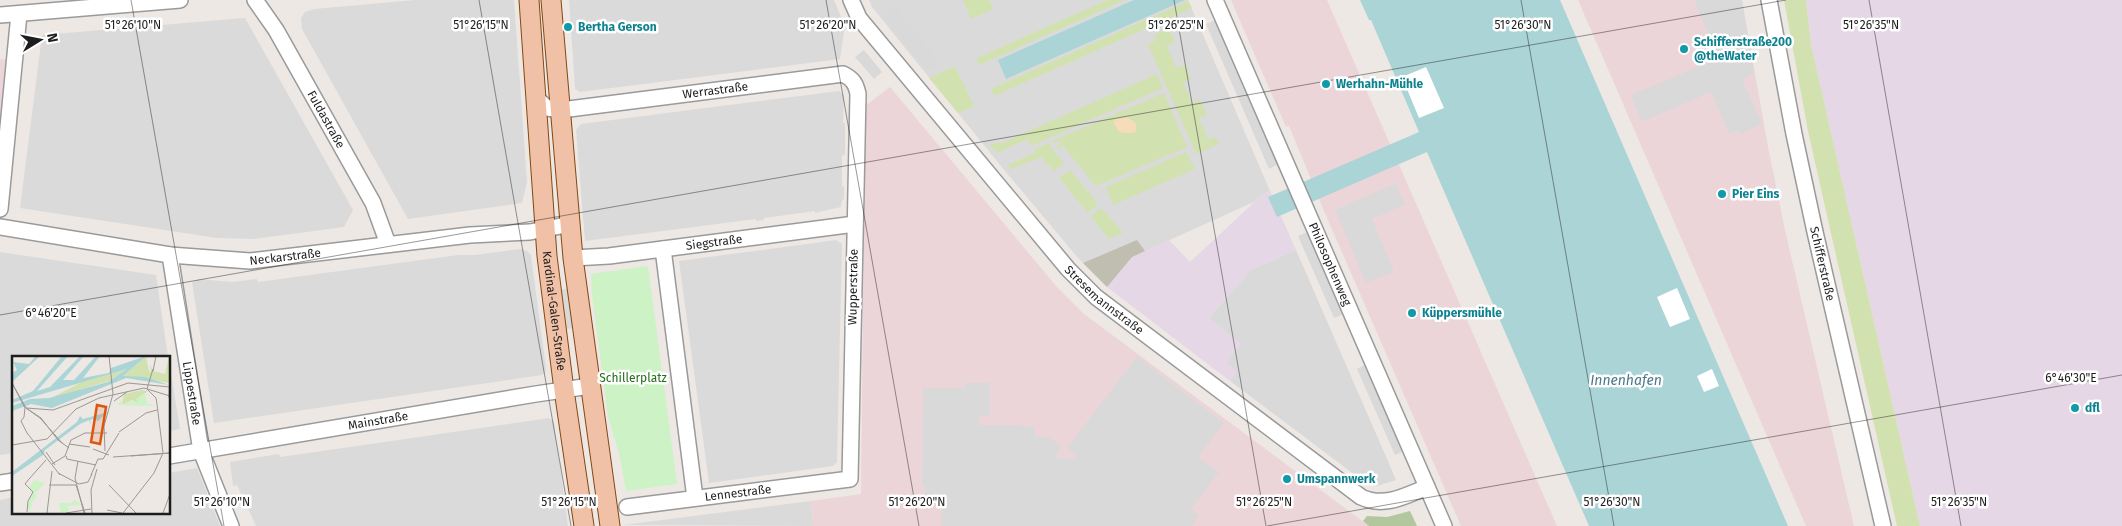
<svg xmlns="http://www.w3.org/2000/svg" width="2122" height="526" viewBox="0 0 2122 526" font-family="'Fira Sans',sans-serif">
  <rect width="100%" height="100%" fill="#ede8e4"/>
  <path fill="#dbdada" d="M415 0H514L527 182 522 203 408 219 302 29 301 18 305 12 314 9Z
    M569 0H834L843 22 844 32 840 59 580 92 575 89Z
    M869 0H1188L1270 191 1262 195 1254 202 1132 257 1107 287 1078 258 1005 171 872 7Z
    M245 18 353 210 344 227 254 239 217 238 20 208 42 35Z
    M839 91 844 95 843 123H845V155L842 156V187H844V199L842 200 841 207 815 213V211L764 218V220L756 221V219L585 241 576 130 581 124Z
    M836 240 842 244 837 462 833 466 709 483 679 261Z
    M520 249 527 251 531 255 546 369 545 373 542 375 214 423 192 282 199 279 232 282 257 279 258 282 458 255H475Z
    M0 252 156 275 168 357H14V453L0 455Z
    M169 361 180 429 169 431Z
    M549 418 554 422 568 526H256L237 485 233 486 230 462 279 454 280 457 350 447Z
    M197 468 220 526H0V500L14 497V512H169V473Z
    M811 501 813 526 623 525 787 504Z"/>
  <path fill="#ecd5d9" d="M1231 0H1327L1557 526H1461L1324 211 1289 126 1286 127Z
    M1578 0H1742L1768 147 1785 230 1854 526H1806Z
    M0 59 7 60 0 131Z
    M890 87 1056 286 1084 314 1369 526H813L811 501 861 494 865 106Z"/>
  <path fill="#e5d7e5" d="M1806 0H2122V526H1920L1811 44Z
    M1270 191 1296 250 1251 270 1209 318 1241 344 1237 371 1230 381 1107 287 1132 257 1169 240 1190 262 1262 195Z"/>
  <path fill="#c0bdb1" d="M1137 240 1145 251 1132 257 1107 287 1083 263Z"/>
  <path fill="#d2e1b0" d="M963 0H989L993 9 971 19Z
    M1107 0H1125L979 65 977 58Z
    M1784 0H1806L1811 44 1920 526H1897L1808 131Z
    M1188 1 1192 8 994 96 991 89Z
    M1169 29 1175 42 1167 46 1176 68 1185 65 1191 79 1183 82 1192 103 1200 100 1207 115 1199 118 1208 140 1216 137 1219 144 1196 154 1148 44 1156 40 1154 35Z
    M955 66 974 106 958 113 929 78Z
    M1157 74 1163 88 1031 146 1028 139 997 153 990 145 998 142 1000 144Z
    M1164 93 1187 147 1096 186 1063 146 1058 149 1056 146 1061 144 1060 141 1054 143 1052 141Z
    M1048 143 1064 163 1054 171 1041 157 1011 169 1008 165 1035 153 1034 150Z
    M1186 152 1195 169 1113 205 1106 187Z
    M1070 170 1098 204 1088 213 1059 178Z
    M1101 208 1123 233 1109 239 1091 217Z"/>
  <path fill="#b3c79e" d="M1410 511 1417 526H1369L1363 521 1367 516 1387 517Z"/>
  <path fill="#f6ddba" d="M1128 117 1136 124V132L1129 133 1119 132 1113 122 1117 119Z"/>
  <path fill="#ccf2c6" d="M648 266 677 484 626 491 620 457 608 416 592 294 591 274Z"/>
  <path fill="#d9d9d9" d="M1694 0H1742L1754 73 1742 79 1762 124 1740 134 1738 130 1729 134 1711 92 1642 122 1631 95 1719 58Z
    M895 7 939 62 927 71 883 16Z
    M1218 19 1281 163 1269 169 1206 24Z
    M864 50 882 72 874 79 855 57Z
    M1396 183 1405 205 1372 219 1394 272 1366 283 1335 210Z
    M1310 231 1346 313 1334 318 1298 236Z
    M1296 250 1384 452 1396 480 1377 486 1367 484 1230 381 1237 371 1227 363 1241 344 1209 318 1251 270Z
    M572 288 576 328 565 329 560 290Z
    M1137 357 1224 423 1198 457 1219 472 1191 509 1199 516 1192 526H942V499H925V487L922 483 923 388H965V383H990V416H979V425L1034 426 1035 437H1050L1062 447 1054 458H1075L1076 455 1067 448Z
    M1366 364 1404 451 1395 455 1357 369Z"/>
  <path fill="#aad4d6" d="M1134 0H1185L1006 79 998 60Z
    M1360 0H1560L1788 526H1589L1427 152 1277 217 1268 197 1419 132 1371 20H1369Z"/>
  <path fill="#fff" d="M1426 67 1444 108 1419 118 1402 77Z
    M1677 288 1690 319 1670 327 1657 297Z
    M1712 369 1719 386 1704 392 1697 376Z"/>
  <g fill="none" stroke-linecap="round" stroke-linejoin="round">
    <defs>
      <g id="minor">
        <path id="s1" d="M255 0 276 30 373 203 388 244"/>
        <path id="s2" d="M851 0 859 18 1068 269 1096 297 1361 497C1384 508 1405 496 1427 487"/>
        <path id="s3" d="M1215 0 1444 526"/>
        <path id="s4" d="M1769 0 1794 134 1815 232 1883 526"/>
        <path d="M0 15 180 0"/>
        <path id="s5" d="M535 97 547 108 561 110 843 74C853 79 856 84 858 94L850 479 627 507"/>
        <path d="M0 209 19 14"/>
        <path id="s6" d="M0 227 170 255 250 261 470 235 530 232 571 224"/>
        <path d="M663 249 695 498"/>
        <path id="s7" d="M170 255 201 451 231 526"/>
        <path id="s8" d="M573 258 609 256 855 224"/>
        <path id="s9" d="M169 456 536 394 590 386"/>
        <path d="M0 483 14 481"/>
      </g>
      <g id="major">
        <path id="s10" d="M529 0 547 256 564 390 584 526"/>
        <path d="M551 0 573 258 610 526"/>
      </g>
    </defs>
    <use href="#minor" stroke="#9a9a9a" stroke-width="18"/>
    <use href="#major" stroke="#844712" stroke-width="21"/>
    <use href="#minor" stroke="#fff" stroke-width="15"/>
    <use href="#major" stroke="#f0c1a6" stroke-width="19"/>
  </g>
  <path fill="none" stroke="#1d1d1d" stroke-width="1" stroke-opacity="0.45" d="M131 0 224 526M479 0 571 526M826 0 919 526M1174 0 1266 526M1521 0 1614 526M1869 0 1961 526M0 315 1786 0M1267 526 2122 375"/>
  <g fill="#0f9aa8" stroke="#fff" stroke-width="2">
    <circle cx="568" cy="27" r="5"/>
    <circle cx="1684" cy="49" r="5"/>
    <circle cx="1326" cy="84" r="5"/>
    <circle cx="1722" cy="194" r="5"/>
    <circle cx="1412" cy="313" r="5"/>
    <circle cx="2075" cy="408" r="5"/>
    <circle cx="1287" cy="479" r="5"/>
  </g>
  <g text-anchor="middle" stroke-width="5" stroke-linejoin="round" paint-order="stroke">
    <g font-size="12" font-weight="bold" fill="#0d838f" stroke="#fff" text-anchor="start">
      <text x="578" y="31">Bertha Gerson</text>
      <text x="1694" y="46">Schifferstraße200<tspan x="1694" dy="14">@theWater</tspan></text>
      <text x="1336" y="88">Werhahn-Mühle</text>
      <text x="1732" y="198">Pier Eins</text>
      <text x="1422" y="317">Küppersmühle</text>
      <text x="2085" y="412">dfl</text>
      <text x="1297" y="483">Umspannwerk</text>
    </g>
    <g font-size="12" fill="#1d1d1d" stroke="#fff">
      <text dy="4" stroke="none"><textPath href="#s5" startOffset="186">Werrastraße</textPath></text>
      <text dy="4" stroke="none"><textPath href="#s1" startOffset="139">Fuldastraße</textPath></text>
      <text dy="4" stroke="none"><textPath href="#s8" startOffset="142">Siegstraße</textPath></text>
      <text dy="4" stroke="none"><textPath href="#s6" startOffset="288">Neckarstraße</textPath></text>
      <text dy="4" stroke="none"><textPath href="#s3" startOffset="288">Philosophenweg</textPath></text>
      <text dy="4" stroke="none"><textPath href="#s4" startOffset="269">Schifferstraße</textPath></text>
      <text transform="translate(853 287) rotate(-89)" y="4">Wupperstraße</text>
      <text dy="4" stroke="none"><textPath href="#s2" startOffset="394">Stresemannstraße</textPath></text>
      <text dy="4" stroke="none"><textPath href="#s10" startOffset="312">Kardinal-Galen-Straße</textPath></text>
      <text dy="4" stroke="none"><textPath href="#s7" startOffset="140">Lippestraße</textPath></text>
      <text dy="4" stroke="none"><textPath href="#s9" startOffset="212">Mainstraße</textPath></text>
      <text transform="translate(738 493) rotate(-7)" y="4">Lennestraße</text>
    </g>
    <g font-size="12" fill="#236e19" stroke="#fff">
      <text x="633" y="382">Schillerplatz</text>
    </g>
    <g font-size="14" font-style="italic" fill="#4c788b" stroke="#fff">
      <text x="1626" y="385">Innenhafen</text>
    </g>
  </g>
  <g transform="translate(12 356)">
    <rect width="158" height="158" fill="#ede8e4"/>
    <path d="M134 0 137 15 139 16 138 9 141 15 153 18 157 0V27L111 20ZM115 13 97 25 39 42 70 26ZM130 34 136 35 125 43 126 47 120 44 110 49 112 38Z" fill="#d2e1b0"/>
    <path d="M133 37 135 47 144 50 106 49 109 44 110 49 120 45 126 47 124 43ZM23 124 33 127 23 137 25 141 21 144 18 156 15 150 21 136 17 131ZM63 144 70 149 56 150 57 155 49 157 47 147H58Z" fill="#ccf2c6"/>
    <path d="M24 0H28L0 26V17L5 14 1 6 17 8ZM50 0H56L25 35 38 31 68 0H72L51 24H62L84 0H88L71 22 97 17 99 12 134 0 111 20 133 21 157 29 114 22 40 52 19 48 0 55V50L18 43 37 42 96 26 115 13 0 47V44L21 35ZM96 56 86 65 82 63 83 69 81 63 78 64 79 70 77 64 68 68 33 94 31 99 0 120V116L65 66 68 60 71 63Z" fill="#aad4d6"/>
    <path fill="none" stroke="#9a9794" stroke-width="1" d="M141 13 135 33 144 42 145 48M141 15 144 0M0 27 13 52 12 61M0 27 14 52 28 62 51 88M157 42 158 11M102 45 115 36M14 52 41 54 116 27 158 31M14 52 29 62 46 84 57 92M12 61 9 65 15 77 48 119M107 76 134 57 145 54M57 88 78 91M0 89 35 83 64 53 87 42 132 32 158 40M81 93 97 99M93 95 92 70 101 38 97 0M34 96 43 109M54 100 55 103 84 109M119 100 158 97M101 101 158 97M66 105 63 122 72 157M40 108 53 100 59 84 73 77H95M46 117 67 128 76 126 80 118M79 119 86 103H91L107 77M17 123 34 104M37 129H64L73 157M97 129 124 157M95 154 110 157M15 156 16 145 21 136 13 128 17 123M35 157 40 115M54 157 79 153M80 157 79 134 85 113M111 157 142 117 151 97 145 48M151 157 158 138"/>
    <path fill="#de560d" fill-opacity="0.15" stroke="#de560d" stroke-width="2.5" d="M85 49 94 51 88 88 79 86Z"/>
    <rect width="158" height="158" fill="none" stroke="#1d1d1d" stroke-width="2.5"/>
  </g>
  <g font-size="12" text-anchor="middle" fill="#1d1d1d" stroke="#fff" stroke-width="5" stroke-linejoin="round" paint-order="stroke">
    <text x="133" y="29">51°26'10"N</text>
    <text x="481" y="29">51°26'15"N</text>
    <text x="1176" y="29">51°26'25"N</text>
    <text x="1523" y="29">51°26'30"N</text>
    <text x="1871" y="29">51°26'35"N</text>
    <text x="828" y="29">51°26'20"N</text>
    <text x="51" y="317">6°46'20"E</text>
    <text x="2071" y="382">6°46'30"E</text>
    <text x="222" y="506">51°26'10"N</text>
    <text x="569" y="506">51°26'15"N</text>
    <text x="917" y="506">51°26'20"N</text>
    <text x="1264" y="506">51°26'25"N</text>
    <text x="1612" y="506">51°26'30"N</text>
    <text x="1959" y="506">51°26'35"N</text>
  </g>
  <g transform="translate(40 40) rotate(80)" stroke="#ffffff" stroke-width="4" paint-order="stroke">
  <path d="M0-4L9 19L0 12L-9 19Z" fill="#1d1d1d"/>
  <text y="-8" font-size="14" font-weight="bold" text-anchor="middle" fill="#1d1d1d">N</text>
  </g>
</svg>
